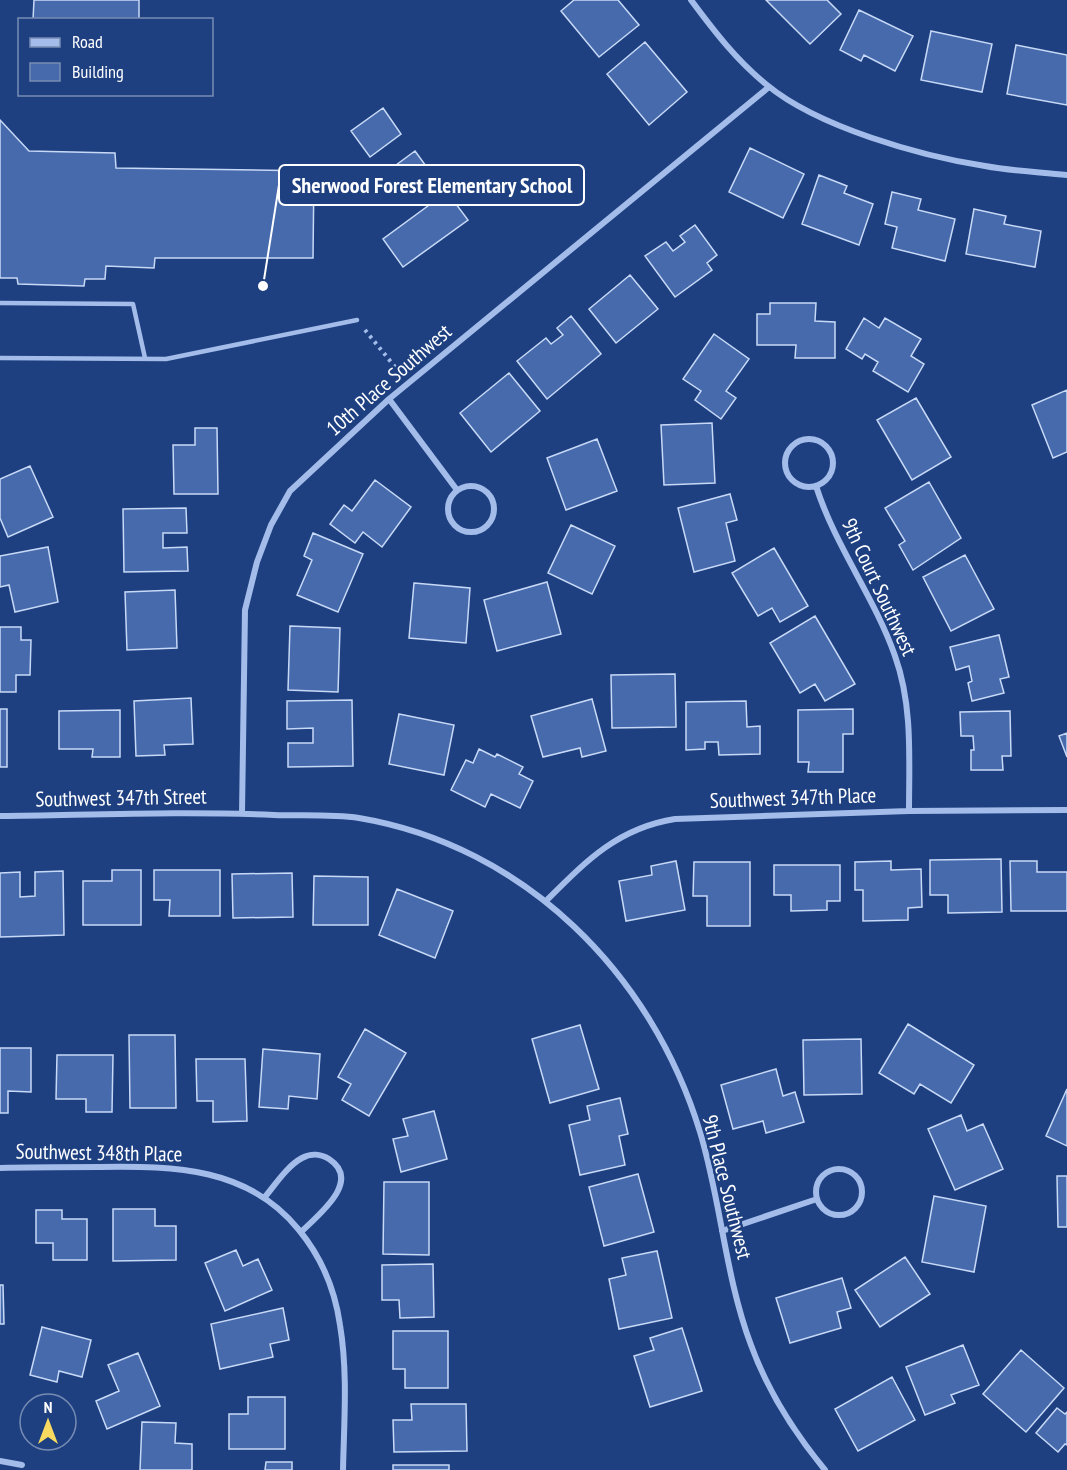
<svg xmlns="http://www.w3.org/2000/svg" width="1067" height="1470" viewBox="0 0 1067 1470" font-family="'PT Sans Narrow',sans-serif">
  <rect width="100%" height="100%" fill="#1e4081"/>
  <path fill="#466aab" stroke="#c7d9f7" stroke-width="1.5" d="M34 0H139V20H33Z
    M574 0H618L639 25 599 57 561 11Z
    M766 0H827L841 14 810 44Z
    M859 10 913 36 895 71 864 55 861 61 840 50Z
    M931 31 992 44 982 92 921 80Z
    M645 42 687 92 649 125 607 74Z
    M1016 45 1067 55V105L1007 94Z
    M383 108 401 134 370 157 351 131Z
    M0 120 29 151 115 153 116 168 314 171 313 258H155L154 268 106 266 105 279H85L84 286 18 284 17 278H0Z
    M750 148 804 174 783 218 729 192Z
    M415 151 434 177 404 200 384 174Z
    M819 175 847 186 844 193 873 204 859 245 802 224Z
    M447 192 468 220 403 267 383 239Z
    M892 192 921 199 918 210 955 219 945 261 892 248 897 227 885 224Z
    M974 209 1006 216 1004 224 1041 231 1035 267 966 254Z
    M695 225 717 255 707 263 712 270 675 297 645 256 666 242 673 251 685 242 680 236Z
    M630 275 658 309 616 343 589 309Z
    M770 303H816L815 321 835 322V358H795L796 345H757V314H770Z
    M571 316 601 354 547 399 517 361 546 338 551 344 563 335 557 328Z
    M864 318 879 328 885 318 921 339 911 356 924 364 908 392 873 371 878 362 865 354 862 359 846 349Z
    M714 334 749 359 726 391 736 398 721 419 695 400 701 391 683 379Z
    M509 373 540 411 491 452 460 413Z
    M1067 390V452L1053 458 1032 405Z
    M916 398 951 457 912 480 877 420Z
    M712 423 715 483 664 485 661 425Z
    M195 428H217L218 494H174L173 445H195Z
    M597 439 617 491 566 510 547 458Z
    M30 466 53 517 8 537 0 518V479Z
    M375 480 411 507 382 547 363 532 355 543 330 524 344 505 352 511Z
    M929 482 961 538 913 570 899 545 905 541 885 508Z
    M730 494 737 520 726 523 735 561 694 572 678 508Z
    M186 508 187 533H163V548L187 547 188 571 124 572 123 509Z
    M571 525 615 546 592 594 548 573Z
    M313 533 363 554 338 612 297 595 312 560 304 556Z
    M48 547 58 602 15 612 9 585 0 587V556Z
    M774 548 808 606 780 622 772 608 758 616 732 573Z
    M965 555 994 609 951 631 923 577Z
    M547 582 561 634 497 651 484 600Z
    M414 583 470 588 466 643 409 638Z
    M175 590 177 648 127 650 125 592Z
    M815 616 855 684 825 701 815 684 800 693 770 643Z
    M290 626 340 628 338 692 288 690Z
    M0 627H21V640H31L30 675H16V692H0Z
    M999 635 1009 677 1000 679 1004 693 972 701 968 683 972 681 969 666 956 670 950 647Z
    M675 674 676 727 612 728 611 675Z
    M191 698 193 744 164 745 165 755 136 756 134 701Z
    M592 699 606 751 582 757 580 748 543 757 531 716Z
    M352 700 353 766 288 767V743H313V728L287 729V701Z
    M746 701 747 727 760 726V754L719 755 718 742H705V749L686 750V702Z
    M0 709H7V767H0Z
    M853 709V734H843V772H808L809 762H798V710Z
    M120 710V757H92L93 749H59V711Z
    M1010 711 1011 756H1002L1003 770H971V750H974L973 736H961L960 712Z
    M399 714 454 725 444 775 389 764Z
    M1067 733V757L1059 736Z
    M479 749 495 757 497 754 523 767 519 774 533 781 520 808 491 794 485 807 451 790 466 760 473 763Z
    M1001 859 1002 912 948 913V895H930V860Z
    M676 861 685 910 626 921 619 881 652 875 651 866Z
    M891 861V870L921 869 922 907 908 908V920L863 921V890H855V862Z
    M1010 861H1037V872H1067V911H1011Z
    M694 862H750V926H707V896H693Z
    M774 865H840V901H827V910L791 911V895H774Z
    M112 870H141V925H83V881H112Z
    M154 870H220V916H169L170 900H154Z
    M63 871 64 935 0 937V873L20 872V897L35 896V872Z
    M292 873 293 917 233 918 232 874Z
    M314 876 368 877V925H313Z
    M397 889 453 911 435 958 379 935Z
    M908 1024 974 1065 951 1103 920 1084 914 1094 879 1073Z
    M580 1025 599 1089 550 1103 532 1039Z
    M365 1029 406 1053 369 1116 342 1100 351 1084 338 1077Z
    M129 1035H175L176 1108H130Z
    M861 1039 862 1094 804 1095 803 1040Z
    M0 1048H31V1092L8 1091V1113H0Z
    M263 1049 320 1054 317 1099 289 1096 288 1109 259 1107Z
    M57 1055H113L112 1112H86V1099H56Z
    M196 1059H245L247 1121 213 1122V1101H197Z
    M776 1069 783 1096 795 1092 804 1122 766 1133 763 1121 733 1129 721 1085Z
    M1067 1089V1146L1046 1136Z
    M620 1098 628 1134 619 1136 625 1165 580 1175 569 1125 590 1120 587 1106Z
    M434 1111 447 1159 401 1172 393 1139 408 1136 403 1119Z
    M961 1115 967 1131 983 1124 1003 1169 955 1190 928 1129Z
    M638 1174 654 1232 604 1246 589 1187Z
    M1057 1176H1067V1227H1058Z
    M384 1182H429V1255L383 1254Z
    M934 1196 986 1206 974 1272 922 1262Z
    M113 1209H155V1226H176V1260L113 1261Z
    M36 1210H62V1219H87V1260H53V1243H36Z
    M236 1250 243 1266 258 1259 272 1290 225 1311 205 1263Z
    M657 1251 672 1318 619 1329 609 1279 626 1275 622 1258Z
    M905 1257 930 1294 880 1327 855 1290Z
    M433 1264 434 1317 400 1318 399 1300H382V1265Z
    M842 1278 851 1308 837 1312 841 1328 790 1343 776 1298Z
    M0 1285H3L4 1324H0Z
    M283 1308 289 1340 270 1344 273 1357 220 1369 211 1324Z
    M42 1327 91 1340 82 1377 59 1371 57 1382 30 1375Z
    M682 1328 702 1391 650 1407 634 1356 654 1350 650 1338Z
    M393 1331H448V1388H405V1369H393Z
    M963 1345 979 1385 951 1395 955 1403 925 1415 906 1367Z
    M1021 1350 1064 1388 1026 1432 983 1394Z
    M138 1353 160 1406 107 1429 96 1401 119 1391 108 1365Z
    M892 1377 915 1420 858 1451 835 1409Z
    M248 1397H285V1449H229V1414H248Z
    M411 1404H466L467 1451 394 1452 393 1420H412Z
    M1057 1408 1065 1414 1067 1412V1445L1065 1444 1058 1452 1036 1433Z
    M142 1422 176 1423 175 1443 192 1444V1470H140Z
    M266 1462H292V1470H265Z
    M393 1465H449V1470H393Z"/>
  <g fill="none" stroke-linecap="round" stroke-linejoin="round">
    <path stroke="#a3bce9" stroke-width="4" stroke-dasharray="3 4.5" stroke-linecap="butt" d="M365 330 400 373"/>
    <path stroke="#a3bce9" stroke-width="4.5" d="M0 303 133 304 145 358
      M0 358 166 359 357 320"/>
    <path stroke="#a3bce9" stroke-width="6" d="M691 0C714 31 737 61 767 85 818 127 920 156 985 166 1012 171 1040 172 1067 175
      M389 399 457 490
      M785 463a24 24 0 1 1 48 0a24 24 0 1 1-48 0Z
      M816 486C835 546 875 598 895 656 913 706 909 760 909 811
      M448 509a23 23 0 1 1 46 0a23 23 0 1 1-46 0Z
      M242 813 245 610 257 562 271 525 290 491 389 399 769 87
      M0 816C91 815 183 811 274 815 302 816 332 814 359 818 525 846 652 974 700 1132 721 1201 725 1276 751 1345 768 1392 793 1431 825 1470
      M547 900C586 861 618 828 675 819L909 811 1067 810
      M0 1168C33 1167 67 1167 100 1167 175 1166 248 1167 299 1230 322 1258 335 1290 340 1325 348 1373 344 1422 343 1470
      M816 1192a23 23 0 1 1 46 0a23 23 0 1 1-46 0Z
      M264 1198C275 1185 287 1166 302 1158 311 1153 321 1154 329 1159 363 1181 317 1216 301 1232
      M722 1231 817 1199
      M0 1461 22 1465"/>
  </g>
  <g text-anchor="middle" stroke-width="5" stroke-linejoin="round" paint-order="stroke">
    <g font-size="21" fill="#fff" stroke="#1e4081">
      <text transform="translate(389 380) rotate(-41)" y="7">10th Place Southwest</text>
      <text transform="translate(879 587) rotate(65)" y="7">9th Court Southwest</text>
      <text transform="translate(121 798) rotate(-1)" y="7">Southwest 347th Street</text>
      <text transform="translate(793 798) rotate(-2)" y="7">Southwest 347th Place</text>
      <text transform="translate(99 1153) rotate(1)" y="7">Southwest 348th Place</text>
      <text transform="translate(727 1187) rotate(76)" y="7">9th Place Southwest</text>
    </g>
  </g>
  <path fill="none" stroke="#fff" stroke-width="2" d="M263 286L279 185"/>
  <circle fill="#fff" stroke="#1e4081" stroke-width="2" cx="263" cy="286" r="6"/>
  <rect fill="#1e4081" stroke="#fff" stroke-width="2" x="279" y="165" width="305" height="40" rx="6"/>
  <g font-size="22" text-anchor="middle" font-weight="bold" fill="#fff">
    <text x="432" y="193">Sherwood Forest Elementary School</text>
  </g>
  <rect x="18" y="18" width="195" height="78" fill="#1e4081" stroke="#788cb3" stroke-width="1.5"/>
  <rect x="30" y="38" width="30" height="9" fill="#a3bce9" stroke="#788cb3" stroke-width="1.5"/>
  <text x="72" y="48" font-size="18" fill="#ffffff">Road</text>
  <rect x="30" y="63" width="30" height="18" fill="#466aab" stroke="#788cb3" stroke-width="1.5"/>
  <text x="72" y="78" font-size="18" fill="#ffffff">Building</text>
  <g transform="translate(48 1422)"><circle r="28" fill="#1e4081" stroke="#788cb3" stroke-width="1.5"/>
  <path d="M0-4.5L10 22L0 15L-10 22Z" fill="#f8da61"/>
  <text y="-9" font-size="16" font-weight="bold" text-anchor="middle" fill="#ffffff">N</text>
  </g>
</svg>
